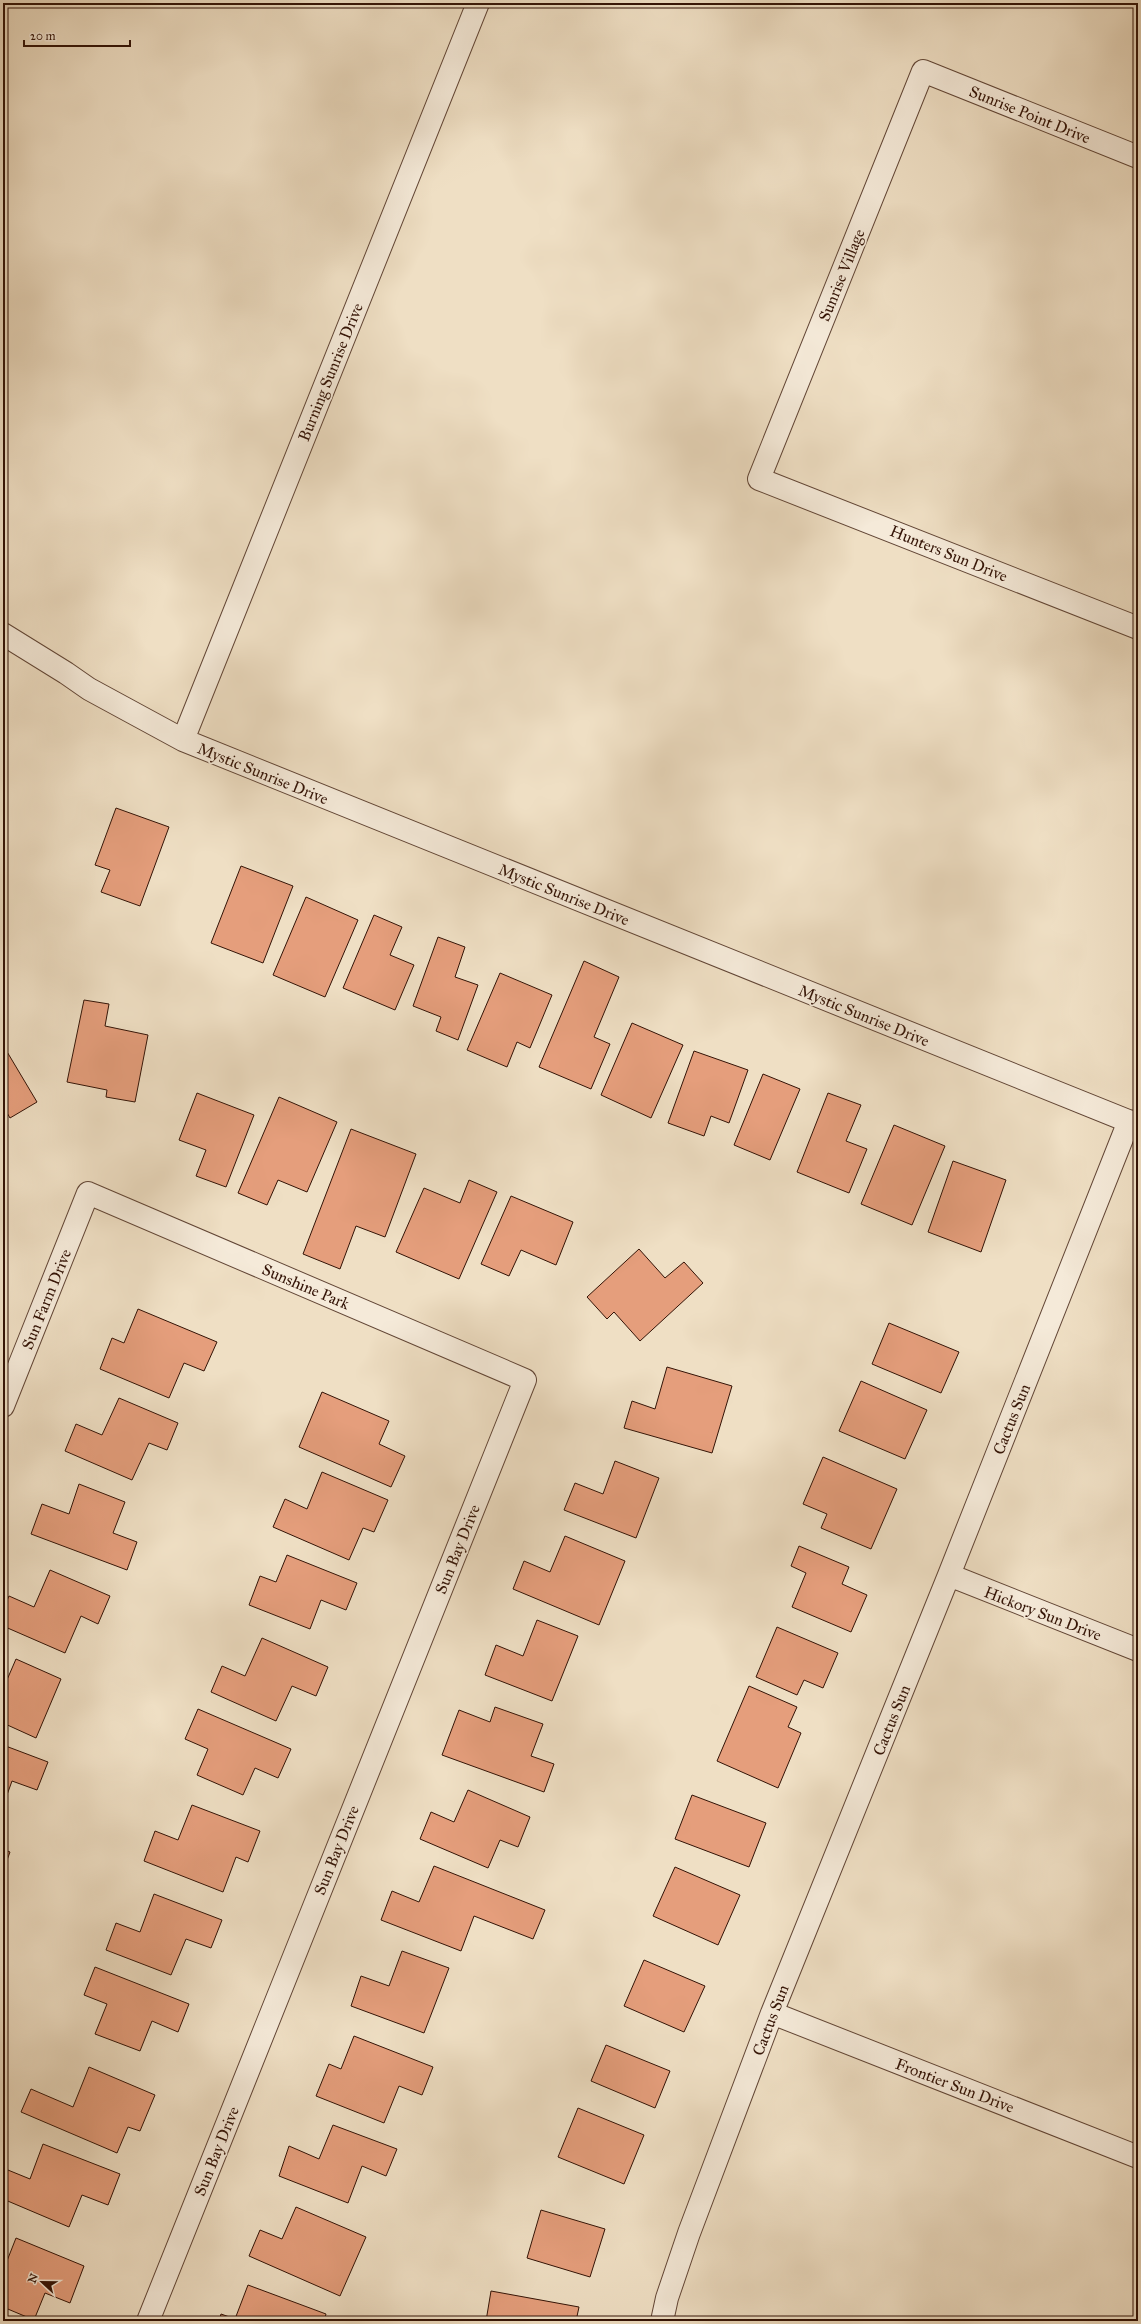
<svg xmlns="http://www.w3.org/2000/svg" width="1141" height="2324" viewBox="0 0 1141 2324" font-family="'IM FELL Great Primer',serif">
  <rect width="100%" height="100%" fill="#efdfc4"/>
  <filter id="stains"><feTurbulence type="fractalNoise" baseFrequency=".005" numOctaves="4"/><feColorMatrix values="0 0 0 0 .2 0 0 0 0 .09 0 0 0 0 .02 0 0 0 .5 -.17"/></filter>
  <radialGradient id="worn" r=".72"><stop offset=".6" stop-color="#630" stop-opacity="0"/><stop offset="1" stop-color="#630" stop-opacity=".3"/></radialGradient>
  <path fill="#e59e7c" stroke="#331306" d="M116 808 169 827 140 906 101 892 110 870 95 865Z
    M241 866 293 886 263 963 211 943Z
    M306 897 358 920 325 997 273 975Z
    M374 915 402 927 390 955 414 965 395 1010 343 988Z
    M438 937 465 947 455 977 478 985 458 1040 436 1031 441 1017 413 1006Z
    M584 961 619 977 594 1037 610 1044 591 1089 539 1067Z
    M500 973 552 995 530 1048 517 1042 507 1067 467 1050Z
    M84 1000 109 1004 105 1026 148 1035 135 1102 106 1097 107 1090 67 1082Z
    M632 1023 683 1045 651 1118 601 1095Z
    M3 1045 37 1102 10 1118 3 1106Z
    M694 1051 748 1070 729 1123 711 1116 704 1136 668 1123Z
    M763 1074 800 1089 770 1160 734 1145Z
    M197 1093 254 1115 226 1187 196 1176 206 1150 179 1140Z
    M828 1093 861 1105 846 1141 867 1149 849 1193 797 1172Z
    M279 1097 337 1122 307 1192 278 1180 267 1205 238 1193Z
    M894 1125 945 1146 912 1225 861 1204Z
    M351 1129 416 1154 385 1237 356 1226 340 1269 303 1254Z
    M953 1161 1006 1180 981 1252 928 1232Z
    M469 1180 497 1192 459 1279 396 1252 424 1188 460 1203Z
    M511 1196 573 1222 556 1265 521 1250 509 1276 481 1264Z
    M639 1249 665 1278 684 1262 703 1283 640 1341 614 1312 607 1319 587 1297Z
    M138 1309 217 1342 204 1371 184 1363 169 1398 100 1369 112 1338 124 1343Z
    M889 1323 959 1352 941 1393 872 1364Z
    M667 1367 732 1386 712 1453 624 1428 632 1401 655 1409Z
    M861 1381 927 1410 905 1459 839 1431Z
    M322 1392 389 1421 379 1444 405 1456 391 1487 299 1447Z
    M119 1398 178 1423 167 1450 149 1443 132 1480 65 1451 76 1424 102 1435Z
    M823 1457 897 1489 871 1549 821 1528 827 1514 803 1504Z
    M615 1461 659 1478 636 1538 564 1510 575 1483 603 1494Z
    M322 1472 388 1500 374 1532 363 1528 349 1560 273 1527 285 1499 307 1509Z
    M79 1484 125 1502 113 1533 137 1542 127 1570 31 1534 42 1504 69 1514Z
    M565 1536 625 1561 599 1625 513 1589 524 1561 550 1572Z
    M799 1546 849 1567 842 1584 867 1595 851 1632 792 1607 806 1573 791 1566Z
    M287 1555 357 1583 346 1610 321 1600 310 1629 249 1605 260 1576 276 1582Z
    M50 1570 110 1596 98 1624 81 1616 65 1653 3 1626V1609L9 1596 34 1607Z
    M537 1620 578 1636 552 1701 485 1675 496 1645 523 1656Z
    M777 1627 838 1653 823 1688 804 1680 797 1695 756 1677Z
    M262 1638 328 1667 316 1696 292 1686 276 1721 211 1692 222 1666 245 1676Z
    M16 1659 61 1679 36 1738 3 1723V1689Z
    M749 1686 797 1707 788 1727 801 1733 778 1788 717 1761Z
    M495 1707 543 1724 531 1756 554 1764 544 1792 442 1755 459 1710 490 1722Z
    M198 1709 291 1749 278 1778 255 1768 243 1795 197 1775 208 1749 185 1739Z
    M3 1745 48 1762 37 1790 12 1781 3 1806Z
    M468 1790 530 1817 518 1847 500 1840 488 1868 420 1839 431 1812 454 1822Z
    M692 1795 766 1823 749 1867 675 1839Z
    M192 1805 260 1831 248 1862 236 1857 223 1892 144 1861 155 1831 178 1840Z
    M3 1849 10 1852 3 1871Z
    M434 1866 545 1910 533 1939 474 1916 461 1951 381 1920 392 1891 419 1902Z
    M675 1867 740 1895 718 1945 653 1916Z
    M154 1894 222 1920 211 1948 186 1939 171 1975 106 1950 116 1923 140 1932Z
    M402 1951 449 1968 424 2033 351 2006 361 1976 389 1986Z
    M644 1960 705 1986 684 2032 624 2006Z
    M95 1967 189 2004 178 2032 152 2021 140 2051 95 2034 107 2004 84 1995Z
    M354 2036 433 2067 422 2095 399 2086 384 2123 316 2096 329 2064 341 2069Z
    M606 2045 670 2071 655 2108 591 2081Z
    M89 2067 155 2095 140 2131 128 2127 117 2153 21 2112 31 2089 73 2107Z
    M578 2108 644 2135 624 2184 558 2157Z
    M333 2125 397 2149 386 2176 362 2166 348 2203 279 2176 289 2146 319 2159Z
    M43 2144 120 2174 108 2205 82 2195 69 2227 3 2199V2168L30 2179Z
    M296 2207 366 2237 340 2296 249 2256 260 2230 282 2239Z
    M541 2210 605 2229 590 2277 527 2258Z
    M16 2238 84 2266 70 2303 45 2293 34 2320 3 2307V2271Z
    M248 2285 326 2314 324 2321H219L221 2314 235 2319Z
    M491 2291 579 2307 576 2321H486Z"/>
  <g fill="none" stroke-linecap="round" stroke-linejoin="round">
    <defs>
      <path id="minor" d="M1138 157 923 71 759 479 1138 628
        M3 634 66 673 89 689 183 740 1138 1125
        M183 740 478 3
        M3 1406 88 1193 525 1380 148 2321
        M949 1575 1138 1650
        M772 2013 1138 2157
        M662 2321 667 2298 689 2233 772 2013 949 1575 1129 1121"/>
    </defs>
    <use href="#minor" stroke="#624636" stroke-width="24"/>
    <use href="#minor" stroke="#f5ead9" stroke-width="22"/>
  </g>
  <g text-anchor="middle" stroke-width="3.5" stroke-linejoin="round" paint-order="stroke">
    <g font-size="16" fill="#331306" stroke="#f5ead9">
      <text transform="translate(1030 114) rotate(22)" y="6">Sunrise Point Drive</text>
      <text transform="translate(841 275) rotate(-68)" y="6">Sunrise Village</text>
      <text transform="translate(330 372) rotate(-68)" y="6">Burning Sunrise Drive</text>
      <text transform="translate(949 553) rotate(22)" y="6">Hunters Sun Drive</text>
      <text transform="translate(263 773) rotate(22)" y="6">Mystic Sunrise Drive</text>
      <text transform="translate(564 894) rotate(22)" y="6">Mystic Sunrise Drive</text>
      <text transform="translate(864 1015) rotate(22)" y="6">Mystic Sunrise Drive</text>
      <text transform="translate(306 1286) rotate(23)" y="6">Sunshine Park</text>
      <text transform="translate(46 1299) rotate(-68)" y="6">Sun Farm Drive</text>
      <text transform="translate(1011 1419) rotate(-68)" y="6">Cactus Sun</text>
      <text transform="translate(457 1549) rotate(-68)" y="6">Sun Bay Drive</text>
      <text transform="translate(1043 1613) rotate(21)" y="6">Hickory Sun Drive</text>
      <text transform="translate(891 1720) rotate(-68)" y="6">Cactus Sun</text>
      <text transform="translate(336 1850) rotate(-68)" y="6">Sun Bay Drive</text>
      <text transform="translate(770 2020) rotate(-69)" y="6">Cactus Sun</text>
      <text transform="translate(955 2085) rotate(21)" y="6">Frontier Sun Drive</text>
      <text transform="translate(216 2151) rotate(-68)" y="6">Sun Bay Drive</text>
    </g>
  </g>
  <rect width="1141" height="2324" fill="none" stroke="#efdfc4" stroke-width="16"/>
  <rect x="4" y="4" width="1133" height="2316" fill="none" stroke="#331306" stroke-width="2"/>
  <rect x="8" y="8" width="1125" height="2308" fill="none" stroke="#331306"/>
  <g transform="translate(42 2282) rotate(292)" stroke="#f5ead9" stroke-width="3" paint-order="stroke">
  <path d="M0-3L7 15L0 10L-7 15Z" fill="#331306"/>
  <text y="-6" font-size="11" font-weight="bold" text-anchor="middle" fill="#331306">N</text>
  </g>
  <path d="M24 40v6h106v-6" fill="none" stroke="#331306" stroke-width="2"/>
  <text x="30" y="40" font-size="12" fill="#331306" stroke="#f5ead9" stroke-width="3" paint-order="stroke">20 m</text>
  <rect width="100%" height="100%" filter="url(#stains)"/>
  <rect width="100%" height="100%" fill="url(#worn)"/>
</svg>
